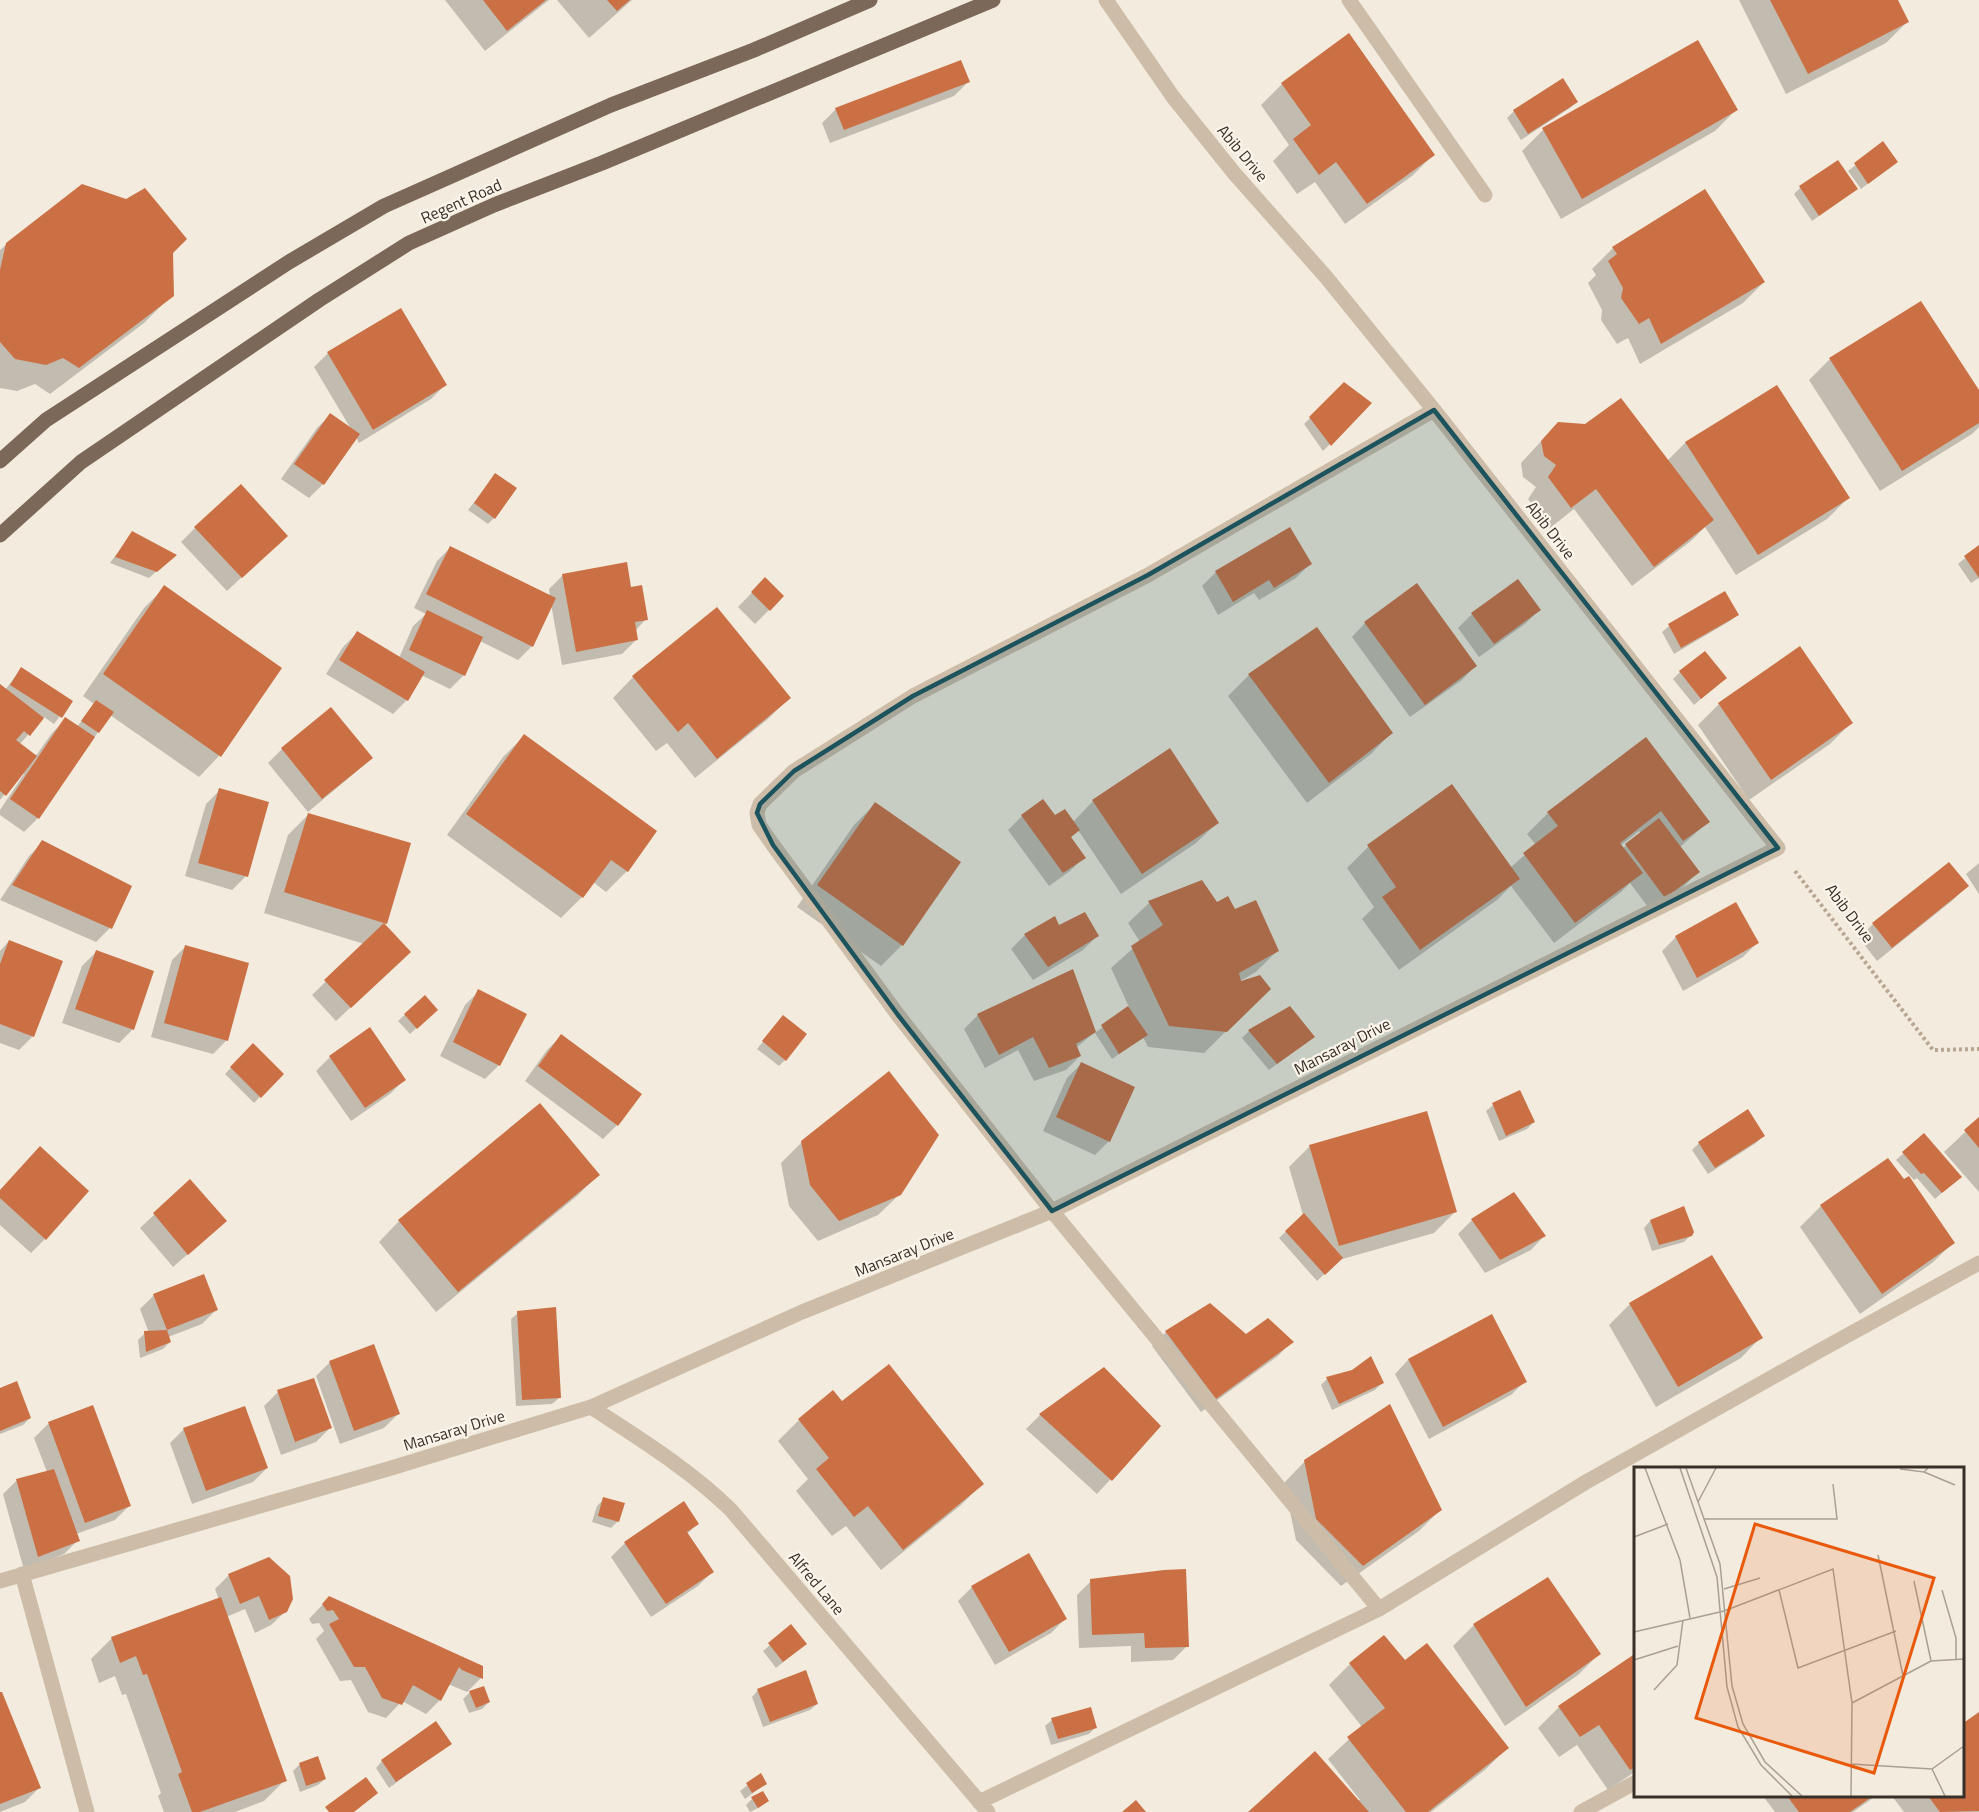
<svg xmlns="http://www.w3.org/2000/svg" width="1979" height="1812" viewBox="0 0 1979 1812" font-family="'Titillium Web',sans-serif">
  <rect width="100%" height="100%" fill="#f3ebdd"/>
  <path fill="#0003" fill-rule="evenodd" d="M445 0H549L485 51Z
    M557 0H632L589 38Z
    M1739 0H1896L1907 22 1886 43 1786 94Z
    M1697 42 1736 110 1715 131 1561 219 1522 151 1543 130Z
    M1562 80 1576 102 1570 108 1521 140 1507 118 1514 111Z
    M968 82 954 96 830 143 822 123 836 109Z
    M1282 84 1433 155 1412 176 1345 224 1315 182 1297 194 1273 161 1289 145 1261 105Z
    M1883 143 1896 162 1861 189 1848 171Z
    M1800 188 1856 189 1812 221 1794 194Z
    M7 244 172 253V295L144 323 50 394 35 384 17 391 0 388V250Z
    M1613 248 1764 282 1743 303 1640 364 1628 338 1617 344 1601 320 1602 310 1588 283 1596 275 1592 269Z
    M1920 303 1979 393V427L1972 434 1880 491 1809 380 1830 359Z
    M328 353 445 385 431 399 359 443 356 437 323 484 309 498 281 479 317 428 330 415 351 429 314 367Z
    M1344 384 1370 404 1323 451 1304 424Z
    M1776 387 1848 498 1827 519 1736 575 1705 527 1691 541 1632 586 1574 509 1550 528 1528 499 1536 487 1523 477 1521 463 1558 423 1667 461 1685 443Z
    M495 475 494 518 488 524 468 510Z
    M195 528 272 549 227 591 181 542Z
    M132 533 168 561 149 578 110 563Z
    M451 547 550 597 549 589 563 575 630 589 646 619 635 631 636 640 622 654 562 665 551 604 532 646 518 660 480 641 464 675 450 689 421 675 407 700 393 714 326 674 343 647 357 633 399 658 413 626 426 614 414 608 437 561Z
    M1979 547V578L1971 583 1958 564Z
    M1310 564 1296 578 1259 600 1254 593 1218 615 1202 586 1216 572Z
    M765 579 769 610 755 624 738 607Z
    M165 587 219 756 199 777 110 715 38 818 24 832 0 815V810L24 774 22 772 0 800V686L5 690 21 669 71 701 54 724 44 717 19 745 35 757 52 733 66 719 77 727 94 704 83 696 144 608Z
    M1724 593 1737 615 1730 621 1674 654 1662 632 1669 626Z
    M1539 610 1525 624 1479 657 1458 628 1472 614Z
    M1365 623 1475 666 1462 680 1410 717 1352 637Z
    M1317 630 1391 733 1371 754 1307 803 1228 696 1249 675Z
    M1799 648 1851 723 1830 744 1749 800 1698 725 1719 704Z
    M1680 672 1725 678 1694 705 1673 679Z
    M633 677 789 698 768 719 695 778 667 743 656 751 613 698Z
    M524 736 655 831 627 871 606 892 593 882 582 897 561 918 447 835 503 757Z
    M1645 739 1708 822 1679 848 1698 872 1684 886 1651 911 1630 883 1620 893 1554 943 1511 886 1497 900 1399 970 1362 919 1374 907 1347 868 1368 847 1452 786 1510 868 1536 845 1527 834 1548 813ZM1639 831 1641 833 1622 849 1620 846Z
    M282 749 371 757 357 771 308 812 268 763Z
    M220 790 246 876 232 890 185 876 206 804Z
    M1093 801 1217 823 1196 843 1121 894 1078 830 1070 838 1084 857 1070 871 1049 886 1008 830 1022 816 1055 817 1073 822Z
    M875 804 902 945 881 966 797 907 854 825Z
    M309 814 385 923 384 925 395 966 336 1021 312 995 364 944 264 913 288 835Z
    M43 842 110 928 96 942 0 900 29 856Z
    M1979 863V894L1966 874Z
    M1949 864 1967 886 1953 900 1877 961 1859 938 1873 924Z
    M1149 903H1217L1277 951 1256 972 1240 981 1269 989 1204 1053 1148 1047 1143 1037 1112 1059 1095 1033 1129 1007 1111 968 1140 942 1128 923Z
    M1059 928 1097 936 1083 950 1033 980 1011 949 1025 935Z
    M1676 937 1757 943 1743 957 1683 991 1662 951Z
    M9 941 33 1036 19 1050 0 1043V951Z
    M186 946 227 1040 213 1054 151 1037 172 960Z
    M96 952 133 1029 119 1043 62 1023 82 966Z
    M1072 971 1095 1032 1076 1048 1080 1056 1066 1070 1034 1081 1018 1050 985 1068 964 1029 978 1015Z
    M479 991 499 1065 485 1079 440 1056 465 1005Z
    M424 997 429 1016 410 1034 398 1021Z
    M1289 1008 1313 1037 1269 1070 1242 1038 1249 1031Z
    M783 1017 785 1060 779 1066 757 1049Z
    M561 1036 617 1125 603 1139 525 1081 547 1050Z
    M253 1045 282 1074 254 1103 225 1074Z
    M330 1057 404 1080 390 1094 351 1121 316 1071Z
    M1081 1064 1109 1141 1095 1155 1043 1131 1067 1078Z
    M1520 1092 1534 1122 1527 1129 1499 1141 1486 1111 1493 1105Z
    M1747 1111 1763 1136 1756 1143 1708 1174 1692 1150 1699 1143Z
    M1979 1119V1192L1944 1152Z
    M1924 1135 1953 1183 1935 1199 1917 1178 1914 1180 1896 1160Z
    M802 1142 900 1194 878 1215 818 1241 789 1206 781 1163Z
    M1310 1146 1455 1212 1434 1233 1339 1260 1317 1281 1279 1238 1303 1215 1289 1167Z
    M598 1175 577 1196 436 1312 379 1242 399 1221Z
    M190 1181 211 1234 173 1267 140 1228Z
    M0 1191 45 1239 31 1253 0 1225Z
    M1821 1206 1953 1243 1932 1263 1860 1314 1800 1227Z
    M1472 1220 1544 1236 1531 1250 1485 1273 1458 1234Z
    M1650 1221 1691 1235 1684 1242 1652 1251 1644 1228Z
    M154 1295 216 1310 202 1324 168 1337 170 1342 163 1349 140 1358 138 1340 145 1333H149L140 1309Z
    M1630 1304 1761 1337 1741 1358 1656 1407 1609 1325Z
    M518 1313 559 1398 552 1404 516 1406 511 1319Z
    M1491 1316 1525 1381 1511 1395 1429 1439 1395 1374 1408 1360Z
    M1166 1332 1246 1336 1291 1342 1278 1356 1201 1412 1152 1346Z
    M330 1362 398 1414 384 1428 340 1444 316 1376Z
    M1104 1369 1159 1426 1097 1494 1026 1429 1040 1415Z
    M1327 1379 1382 1383 1375 1390 1332 1410 1321 1385Z
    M0 1390 30 1418 23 1425 0 1434Z
    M278 1392 330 1428 316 1442 281 1455 264 1406Z
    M842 1403 982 1484 961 1505 881 1570 846 1526 832 1536 796 1491 808 1479 778 1441 799 1420Z
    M92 1407 129 1506 115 1520 76 1534 78 1540 64 1554 24 1570 3 1494 17 1480 47 1472 34 1438 48 1424Z
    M184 1429 267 1468 253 1482 192 1504 170 1443Z
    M1305 1461 1440 1510 1419 1531 1341 1586 1296 1540 1284 1483Z
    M604 1499 618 1521 611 1528 592 1522 597 1506Z
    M697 1524 687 1534 712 1572 698 1586 651 1617 611 1557 625 1543Z
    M229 1575 286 1611 271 1625 255 1633 245 1609 226 1617 285 1780 264 1801 235 1812H164L158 1796 161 1793 126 1694 122 1695 115 1676 99 1683 91 1659 112 1638 219 1600 215 1589Z
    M1091 1581 1187 1646 1173 1660 1131 1662V1646L1079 1648 1077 1595Z
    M972 1587 1065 1619 1051 1633 995 1665 958 1601Z
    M329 1598 481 1667V1678L467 1692 448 1684 440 1700 426 1714 402 1701 386 1718 368 1712 351 1680 340 1681 316 1639 324 1631 319 1623 312 1624 309 1619Z
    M1474 1625 1599 1654 1578 1675 1505 1726 1453 1646Z
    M791 1627 798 1650 776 1668 763 1651Z
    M1636 1654V1771L1608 1790 1577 1745 1559 1757 1538 1728 1559 1707Z
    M1405 1663 1507 1748 1486 1769 1431 1812H1250L1360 1800 1328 1759 1362 1727 1329 1685 1350 1664Z
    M483 1688 489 1702 482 1709 469 1713 463 1699 469 1693Z
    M758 1690 817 1704 810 1710 763 1727 752 1697Z
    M0 1694 39 1788 25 1802 0 1812Z
    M1979 1714V1812H1904L1892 1796H1962Z
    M1052 1720 1095 1728 1089 1734 1051 1745 1045 1726Z
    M450 1743 389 1788 376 1768 382 1761Z
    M317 1758 325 1779 318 1785 300 1792 293 1771 299 1765Z
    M761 1775 765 1784 745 1799 740 1791Z
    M1763 1796H1876L1853 1812H1775Z
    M752 1799 767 1801 760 1807 750 1812 746 1805Z"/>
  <path fill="#cb7044" d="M483 0H546L507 31Z
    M607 0H630L617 11Z
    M1770 0H1898L1909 22 1808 74Z
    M1349 33 1435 155 1367 204 1336 162 1319 175 1293 139 1311 125 1281 83Z
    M1698 40 1738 110 1582 199 1542 128Z
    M961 60 970 82 844 130 835 108Z
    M1563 78 1578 102 1528 134 1513 110Z
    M1883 141 1898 162 1868 184 1854 163Z
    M1838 160 1858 189 1819 216 1799 186Z
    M82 184 126 199 145 188 187 239 173 253 174 296 79 368 63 358 46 365 15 359 0 342V270L6 243Z
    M1705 189 1765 282 1661 344 1649 318 1639 324 1621 298 1623 288 1608 261 1617 254 1612 247Z
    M1921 301 1979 390V423L1902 471 1829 358Z
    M401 308 447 385 373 430 327 352Z
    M1344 382 1372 403 1331 446 1309 417Z
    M1777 385 1850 498 1758 555 1685 442Z
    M1621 398 1714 520 1654 567 1596 489 1571 508 1548 477 1556 465 1544 456 1541 441 1558 422 1585 424Z
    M330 413 360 434 324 485 294 464Z
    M495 473 517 488 495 519 474 503Z
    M241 484 288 536 242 578 194 527Z
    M1290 527 1312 564 1274 588 1269 580 1233 602 1215 571Z
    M132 531 177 555 157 572 115 557Z
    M1979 545V578L1964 556Z
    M450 546 556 598 533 647 426 594Z
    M627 562 631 587 642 585 648 620 635 622 638 640 576 652 562 574Z
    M765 577 784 596 770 611 751 592Z
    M1518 579 1541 610 1494 644 1471 613Z
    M1417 583 1477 666 1425 705 1364 622Z
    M164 585 282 668 221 757 103 674Z
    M1725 591 1739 615 1681 648 1668 624Z
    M717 607 791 698 717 759 688 723 678 732 632 676Z
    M427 610 483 637 465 676 409 650Z
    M1317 627 1393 733 1329 783 1248 674Z
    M357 631 425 672 408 701 339 660Z
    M1800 646 1853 723 1771 780 1718 703Z
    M1705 651 1727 678 1701 699 1679 671Z
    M21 667 73 701 62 718 10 685Z
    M0 684 44 718 30 736 24 731 16 740 37 756 6 796 0 791Z
    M96 700 114 712 99 733 81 721Z
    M331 707 373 758 322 799 281 748Z
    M65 717 95 737 39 819 10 799Z
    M524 734 657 831 628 872 611 860 583 898 466 814Z
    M1646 737 1710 822 1683 841 1661 811 1620 843 1643 873 1575 923 1523 853 1558 826 1547 812Z
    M1170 748 1219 823 1142 874 1092 800Z
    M1452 784 1520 879 1420 950 1382 897 1396 887 1367 845Z
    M219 788 269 802 248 877 198 863Z
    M1043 799 1055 815 1065 809 1080 830 1071 837 1086 858 1063 873 1021 815Z
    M875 802 961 862 903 946 817 885Z
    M308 813 411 843 387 924 284 892Z
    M1659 818 1700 872 1665 898 1625 844Z
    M42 840 132 886 112 929 12 885Z
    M1949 862 1969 886 1892 948 1872 923Z
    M1202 880 1217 902 1228 896 1235 909 1256 900 1279 951 1239 973 1241 981 1260 975 1271 989 1227 1032 1169 1026 1131 946 1163 925 1148 901Z
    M1736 902 1759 943 1697 978 1675 936Z
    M1085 912 1099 936 1048 967 1024 934 1055 916 1059 925Z
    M384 923 411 952 351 1008 324 980Z
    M9 940 63 961 34 1037 0 1024V964Z
    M185 945 249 963 228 1041 164 1023Z
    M96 950 154 971 134 1030 75 1009Z
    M1073 969 1096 1032 1076 1044 1081 1056 1049 1068 1033 1037 999 1055 977 1014Z
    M478 989 527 1014 500 1066 453 1042Z
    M425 995 438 1010 417 1029 404 1014Z
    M1128 1006 1148 1035 1119 1054 1101 1025Z
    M1290 1006 1315 1037 1277 1064 1248 1030Z
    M783 1015 807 1034 786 1061 762 1041Z
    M370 1027 406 1080 365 1108 329 1056Z
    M561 1034 642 1094 618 1126 538 1066Z
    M253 1043 284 1074 261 1098 230 1067Z
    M1081 1062 1135 1087 1110 1142 1056 1117Z
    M889 1071 939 1135 901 1195 839 1221 810 1185 801 1141Z
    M1520 1090 1535 1122 1506 1136 1492 1103Z
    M540 1103 600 1175 458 1292 398 1220Z
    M1748 1109 1765 1136 1715 1168 1698 1142Z
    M1427 1111 1457 1212 1339 1246 1309 1145Z
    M1979 1117V1148L1964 1130Z
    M1924 1133 1962 1177 1942 1193 1924 1173 1921 1174 1902 1152Z
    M40 1146 89 1191 46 1240 0 1198V1190Z
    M1888 1158 1904 1179 1909 1176 1955 1243 1882 1294 1820 1205Z
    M190 1179 227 1221 188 1255 153 1213Z
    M1514 1192 1546 1236 1500 1260 1471 1219Z
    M1684 1206 1694 1232 1692 1236 1659 1245 1650 1220Z
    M1304 1213 1343 1258 1325 1275 1285 1231Z
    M1712 1255 1763 1338 1678 1387 1629 1303Z
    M204 1274 218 1310 167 1330 153 1294Z
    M1210 1303 1246 1334 1268 1318 1294 1342 1216 1399 1165 1331Z
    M556 1307 561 1398 522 1400 517 1311Z
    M1492 1314 1527 1382 1443 1427 1408 1359Z
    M167 1330 171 1342 146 1352 144 1331Z
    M374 1344 400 1414 354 1431 329 1361Z
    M1371 1356 1384 1383 1339 1404 1326 1377 1352 1370Z
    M889 1364 984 1484 903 1550 868 1506 854 1517 816 1469 829 1458 798 1419 833 1390 842 1401Z
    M1104 1367 1161 1426 1112 1481 1039 1414Z
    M314 1378 332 1428 295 1442 277 1390Z
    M17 1381 31 1418 0 1431V1388Z
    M1390 1404 1442 1510 1363 1566 1316 1519 1304 1460Z
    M93 1405 131 1506 85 1523 48 1422Z
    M245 1406 268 1468 206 1491 183 1428Z
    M54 1469 80 1541 38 1557 16 1479Z
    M603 1497 625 1503 619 1522 598 1516Z
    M684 1501 699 1524 687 1532 714 1572 666 1604 624 1542Z
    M1029 1553 1067 1619 1009 1652 971 1586Z
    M269 1557 290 1576 293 1599 287 1612 269 1620 259 1596 240 1604 228 1574Z
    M1186 1569 1189 1647 1145 1648 1144 1633 1092 1635 1090 1579 1164 1570Z
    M1548 1577 1601 1654 1526 1707 1473 1624Z
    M329 1596 483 1666V1679L462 1670 459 1667 441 1701 413 1685 402 1705 382 1698 365 1667H354L329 1624 339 1619 333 1610 327 1611 322 1604Z
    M221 1597 287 1781 200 1812H192L178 1774 182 1772 147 1674 143 1675 136 1656 120 1663 111 1637Z
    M791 1624 807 1644 783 1662 768 1643Z
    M1384 1635 1405 1660 1427 1643 1509 1748 1428 1812H1406L1347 1737 1385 1708 1349 1663Z
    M1636 1653V1766L1630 1770 1599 1725 1580 1737 1558 1706Z
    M806 1670 818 1704 770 1722 757 1689Z
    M484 1686 490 1702 476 1708 469 1691Z
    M0 1692H2L41 1788 0 1804Z
    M1091 1707 1097 1728 1058 1739 1051 1718Z
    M1979 1712V1811L1940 1812 1928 1796H1962V1724Z
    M436 1721 452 1744 396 1782 381 1760Z
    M1315 1751 1369 1812H1248Z
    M318 1756 326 1779 306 1786 299 1763Z
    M761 1773 767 1784 752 1793 746 1783Z
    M366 1777 378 1793 354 1812H329L325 1807Z
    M763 1791 769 1801 758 1808 751 1797Z
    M1787 1796H1873L1850 1812H1799Z
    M1136 1800 1146 1812H1122Z"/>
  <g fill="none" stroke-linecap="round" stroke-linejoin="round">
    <path stroke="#b8a692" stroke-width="4" stroke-dasharray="3 3" stroke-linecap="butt" d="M1795 871 1933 1050 1979 1049"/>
    <path stroke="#ccbca8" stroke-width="15" d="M1349 0 1485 195
      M591 1407C640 1439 689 1469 731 1510L988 1812
      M22 1574 87 1812
      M0 1581 388 1469 591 1407 802 1312 1052 1211 1778 848 1434 410 1326 277 1234 173 1173 97 1106 0
      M1379 1609 1052 1211 898 1015 773 845 759 825 757 813 760 804 794 771 913 696 1148 575 1434 410
      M979 1802 1379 1609 1586 1482 1819 1351 1979 1263
      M1581 1812 1636 1782"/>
    <path stroke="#7b6859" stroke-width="15" d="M0 461 46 420 289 262 384 206 611 105 754 50 870 0
      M0 535 81 462 319 300 409 243 494 205 602 163 993 0"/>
  </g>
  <path fill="#1c535d" fill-opacity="0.2" stroke="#1c535d" stroke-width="4.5" stroke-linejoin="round" d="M1434 410 1778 848 1052 1211 898 1015 773 845 757 813 760 804 794 771 913 696 1148 575Z"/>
  <g text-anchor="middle" stroke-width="4.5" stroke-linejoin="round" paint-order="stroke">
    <g font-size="16" fill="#392f29" stroke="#fbf4ea">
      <text transform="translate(1243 153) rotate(50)" y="6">Abib Drive</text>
      <text transform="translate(461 201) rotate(-24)" y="6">Regent Road</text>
      <text transform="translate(1551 530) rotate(52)" y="6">Abib Drive</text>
      <text transform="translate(1850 913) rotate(53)" y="6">Abib Drive</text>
      <text transform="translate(1342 1046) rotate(-27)" y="6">Mansaray Drive</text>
      <text transform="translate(904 1252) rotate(-22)" y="6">Mansaray Drive</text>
      <text transform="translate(454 1430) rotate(-17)" y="6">Mansaray Drive</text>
      <text transform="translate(817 1583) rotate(50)" y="6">Alfred Lane</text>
    </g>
  </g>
  <g transform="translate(1634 1467)">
    <rect width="330" height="330" fill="#f3ebdd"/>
    <path fill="none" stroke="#a9a095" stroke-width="1.5" d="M11 1 46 93 56 151M46 1 83 110 93 220 104 260 127 298 158 329M52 1 86 97 98 219 109 257 131 295 168 329M266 2 290 5 294 1M290 5 321 18M64 35 82 1M70 52H203L199 17M0 70 34 57M244 88 269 209M280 114 297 194M90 122 126 111M145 123 164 201 262 164M308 123 322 171V193M0 165 90 144 199 102 218 236 217 329M0 193 44 179M297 194 330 192M20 223 43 198 49 153M218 236 297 194M217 297 298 302 330 279M298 302 311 329"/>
    <path fill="#e8590c" fill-opacity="0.15" stroke="#e8590c" stroke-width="3" d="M121 57 300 111 240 306 62 251Z"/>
    <rect width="330" height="330" fill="none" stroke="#392f29" stroke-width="3"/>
  </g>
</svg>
